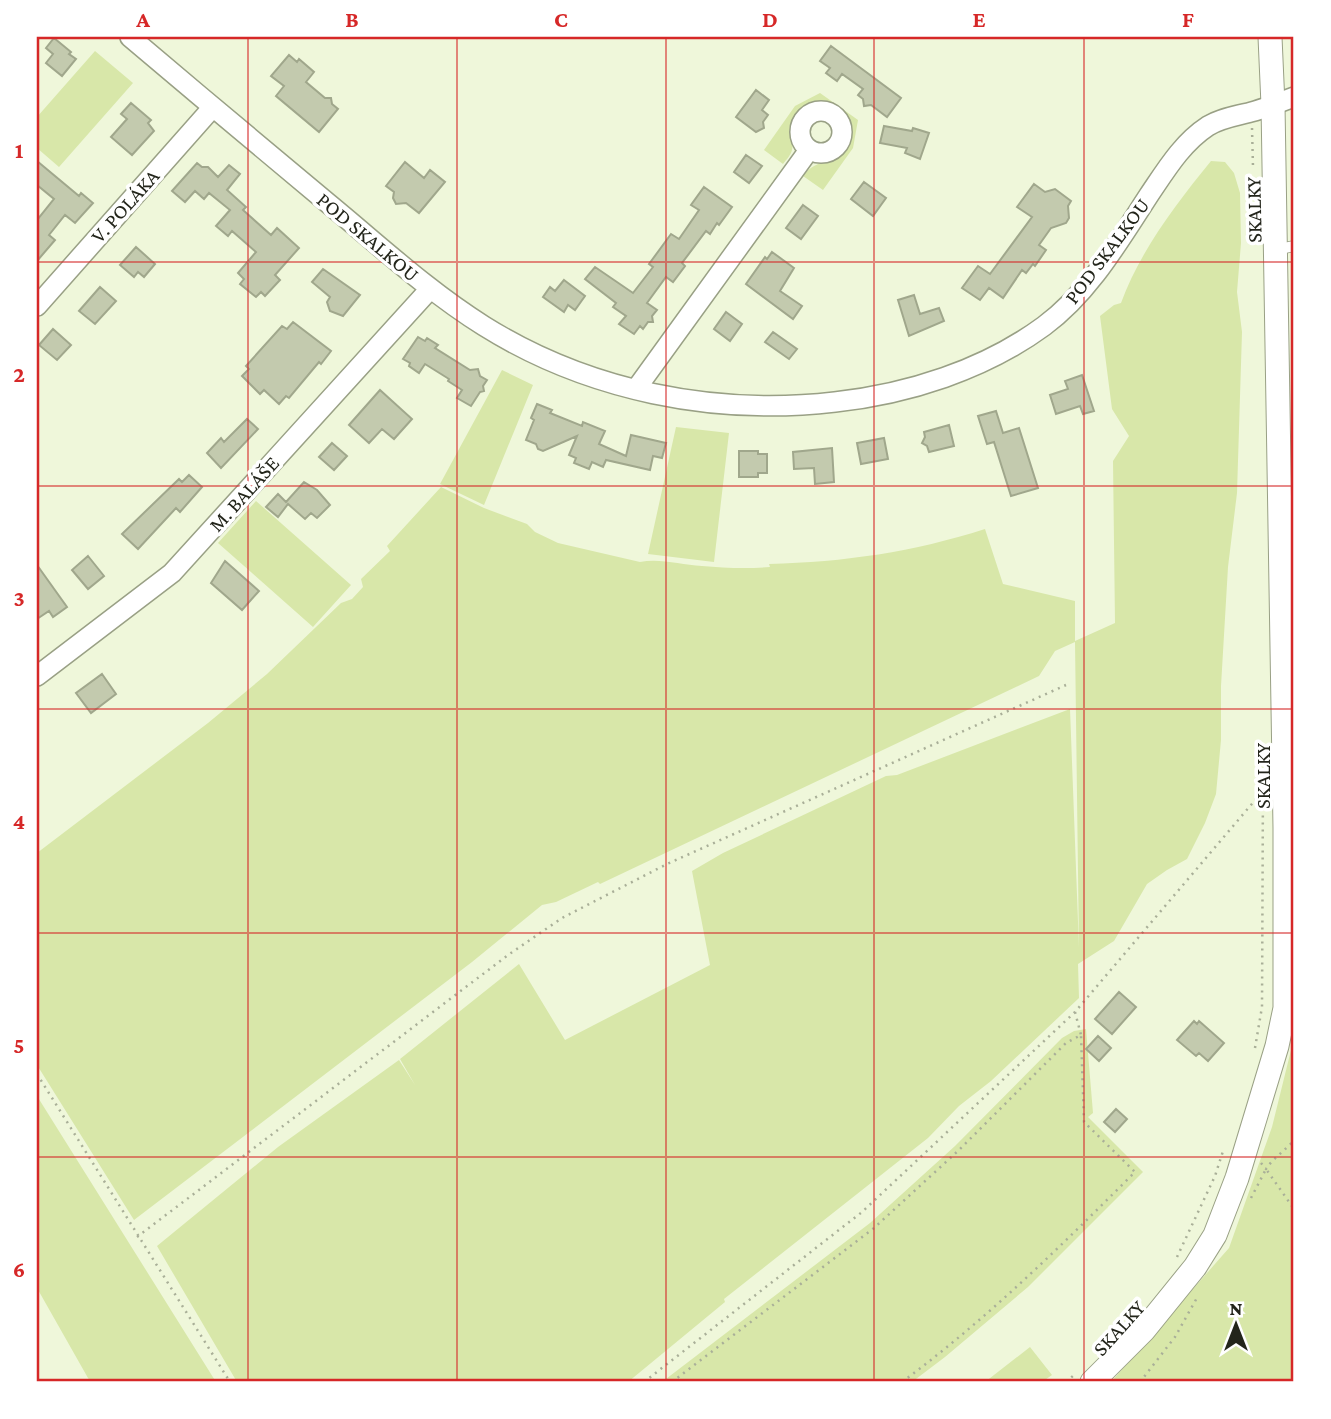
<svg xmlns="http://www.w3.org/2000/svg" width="1331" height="1419" viewBox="0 0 1331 1419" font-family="'Crimson Pro',serif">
  <rect width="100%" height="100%" fill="#eff7da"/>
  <path fill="#d8e7a9" d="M95 51 133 83 59 167 37 148V117Z
    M820 93 858 120 853 148 823 190 803 176C817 157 836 165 846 145 859 122 832 95 808 107 789 117 796 133 792 150 791 155 786 160 783 164L764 150 795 106Z
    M1211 161 1225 162 1234 173 1240 193 1241 243 1237 292 1242 332 1237 493 1228 567 1221 686V740L1216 794 1205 823 1187 859 1167 870 1147 884 1114 941 1078 964 1079 998 991 1081 959 1106 928 1138 724 1299 725 1302 628 1382H237L157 1246 278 1147 399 1060 415 1085 400 1059 519 964 565 1040 710 965 692 871 723 853 886 776 897 775 1070 709 1079 948 1075 642 1055 651 1039 676 600 884 598 882 556 902 542 905 472 962 134 1220 37 1065V853L208 723 267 674 341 603 352 599 363 587 361 579 390 551 387 546 441 487 484 508 527 524 535 532 558 543 640 562C660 558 681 565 702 566 724 568 747 569 770 567L769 564C845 562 913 552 985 529L1003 584 1075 601V641L1115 623 1113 461 1129 436 1112 409 1100 316 1114 305 1121 303C1140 251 1176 204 1211 161Z
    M502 370 533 385 484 505 440 484Z
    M676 427 729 433 714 562 648 554Z
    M256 501 351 585 313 627 218 543Z
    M1086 1029 1093 1113 1088 1117 1143 1172 1028 1287 945 1357 912 1382H662L870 1223 955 1146 1062 1038 1074 1031Z
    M1294 1038V1382H1111L1229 1248 1272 1127Z
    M37 1096 216 1382H91L88 1378 37 1288Z
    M1030 1347 1052 1375 1042 1382H985Z"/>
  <path fill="#c3caae" stroke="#a0a78c" stroke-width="2" d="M54 38 71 52 69 54 76 59 62 76 46 63 53 54 46 48Z
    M831 46 901 98 887 117 871 105 864 106 863 99 858 95 863 89 842 74 837 81 826 73 830 68 820 61Z
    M289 55 297 62 299 59 314 72 306 82 325 98H331L332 104 338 109 319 132 276 96 284 86 271 76Z
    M756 90 769 100 762 110 768 115 763 122 764 128 756 132 736 117Z
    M131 103 151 120 148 123 154 131 132 155 111 137 127 119 121 114Z
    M884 126 912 131 913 128 929 133 920 159 905 153 907 148 880 143Z
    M746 155 762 166 749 183 734 172Z
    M37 161 79 196 81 193 93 203 75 223 65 215 49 235 55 240 37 261V220L54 199 37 185Z
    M405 162 424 178 430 170 445 182 419 213 406 203 396 204 393 198 394 192 386 186Z
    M197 163 202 167H208L218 177 229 165 240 174 227 190 246 207 243 210 271 235 277 228 299 248 275 275 280 280 265 296 261 292 256 297 240 284 244 279 238 273 256 252 232 231 228 236 216 226 230 210 209 193 204 199 195 191 185 202 172 191Z
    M864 182 886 198 873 216 851 199Z
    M1034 184 1045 192 1055 189 1071 201 1068 206 1069 218 1066 223 1051 228 1039 245 1046 250 1035 266 1033 264 1026 273 1022 270 1003 298 989 288 980 300 962 288 978 266 990 274 1032 217 1017 207Z
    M704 187 732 207 719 225 717 223 710 234 706 231 682 263 685 266 673 282 666 277 647 303 657 310 652 316 653 322H648L643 329 640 326 634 334 619 324 626 316 613 307 616 303 585 279 595 267 633 293 653 267 649 264 671 234 679 239 699 210 691 205Z
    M803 205 818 216 801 239 786 228Z
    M136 247 155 264 144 277 138 272 134 277 120 265Z
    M772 252 794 268 780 291 802 306 793 319 746 284 765 257 767 259Z
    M323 269 360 295 343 316 330 311 327 302 330 297 312 282Z
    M564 280 585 296 575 310 568 305 564 312 543 297 550 287 555 291Z
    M100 287 116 301 95 324 79 311Z
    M914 295 920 314 939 308 944 321 909 336 898 300Z
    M726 312 742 324 730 341 714 329Z
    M293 322 331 351 321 364 319 362 289 398 286 396 279 404 264 390 260 394 242 376 249 369 246 366 282 326 287 329Z
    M53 329 71 345 57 360 39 345Z
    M773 332 797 349 789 359 765 342Z
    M418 337 425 341 427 338 438 345 435 348 470 370 478 369 480 376 487 380 483 386 484 391 480 392 471 406 457 398 462 390 448 381 449 379 425 364 419 373 409 366 410 363 403 359Z
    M1082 375 1094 411 1083 414 1080 406 1056 414 1050 395 1068 389 1065 381Z
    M380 390 412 419 394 439 382 429 369 443 349 425Z
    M537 404 552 410 550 413 582 426 583 422 605 431 599 444 626 456 631 435 666 443 662 458 653 456 650 470 606 460 603 467 592 462 589 469 574 463 576 458 569 455 577 436 543 451 538 449 536 444 526 440 534 420 531 418Z
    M996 411 1003 433 1019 428 1038 488 1011 496 994 442 987 444 978 416Z
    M247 419 258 429 221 468 207 453 221 438 224 442Z
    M949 425 954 446 929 452 927 446 922 443 925 437 924 432Z
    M884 438 888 459 861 464 857 443Z
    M332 443 347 456 334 470 319 457Z
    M832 448 834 482 815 484 814 468 794 469 793 452Z
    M739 451H758V454H767V473H758V477H739Z
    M189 475 202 487 180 512 176 508 138 549 122 534 179 479 182 482Z
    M304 482 317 490 330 505 317 518 311 513 305 519 288 504 278 517 266 507 278 494 286 502Z
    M88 556 104 576 88 589 72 570Z
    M225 561 259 591 242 610 211 583Z
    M37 565 67 607 53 617 49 611 37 619Z
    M102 674 116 694 91 713 76 693Z
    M1119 992 1136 1007 1112 1034 1095 1019Z
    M1194 1021 1197 1024 1199 1021 1224 1043 1208 1061 1199 1053 1196 1056 1177 1040Z
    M1098 1036 1111 1048 1099 1061 1086 1049Z
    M1116 1109 1127 1119 1115 1132 1104 1122Z"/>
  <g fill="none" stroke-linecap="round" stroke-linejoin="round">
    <defs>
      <path id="service" d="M1275 250 1294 246"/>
      <path id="minor" d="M130 37C196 93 263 149 329 204 380 246 428 291 484 326 588 391 714 416 835 402 908 394 984 370 1044 326 1089 293 1119 241 1149 195 1166 170 1182 143 1208 126 1223 117 1238 116 1255 111 1268 107 1281 102 1294 97
        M800 132a21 21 0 1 1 42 0a21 21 0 1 1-42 0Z
        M37 306 213 107
        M636 389 809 150
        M37 676 172 573 430 289"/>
      <path id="tertiary" d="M1092 1382 1144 1330 1195 1267 1215 1235 1237 1178 1277 1046 1285 1008V828L1273 105 1270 37"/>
    </defs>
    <use href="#service" stroke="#99a085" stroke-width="12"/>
    <use href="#minor" stroke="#99a085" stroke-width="22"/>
    <use href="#tertiary" stroke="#99a085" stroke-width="25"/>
    <path stroke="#a9af98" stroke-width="2.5" stroke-dasharray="2 5" stroke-linecap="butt" d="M1252 128 1253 167
      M1075 1012 1081 1035
      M1255 1048 1262 1007 1263 782
      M37 1074 230 1382
      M1261 1163 1266 1169C1272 1159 1286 1150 1294 1140
      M1251 1198 1266 1169 1294 1209
      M137 1237 508 955 562 918 667 864 1066 685
      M1177 1257 1215 1176 1224 1148
      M644 1382 862 1212 1075 1012 1262 792
      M672 1382 874 1228 959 1150 1066 1043 1081 1035 1084 1122 1135 1172C1060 1247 987 1319 902 1382
      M1066 1382 1074 1375
      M1140 1382 1175 1337 1198 1296"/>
    <use href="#service" stroke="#fff" stroke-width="10"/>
    <use href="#minor" stroke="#fff" stroke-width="19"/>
    <use href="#tertiary" stroke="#fff" stroke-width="23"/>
  </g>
  <path fill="none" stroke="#d62828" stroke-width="2" stroke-opacity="0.55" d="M248 37V1382M457 37V1382M666 37V1382M874 37V1382M1084 37V1382M37 262H1294M37 486H1294M37 709H1294M37 933H1294M37 1157H1294"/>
  <g text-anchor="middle" stroke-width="7" stroke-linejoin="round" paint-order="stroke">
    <g font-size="21" fill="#23251b" stroke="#fff">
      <text transform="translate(125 206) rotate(-48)" y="7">V. POLÁKA</text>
      <text transform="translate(1254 210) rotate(-91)" y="7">SKALKY</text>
      <text transform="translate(368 237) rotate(40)" y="7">POD SKALKOU</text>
      <text transform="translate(1107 251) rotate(-53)" y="7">POD SKALKOU</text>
      <text transform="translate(244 494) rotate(-48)" y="7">M. BALÁŠE</text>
      <text transform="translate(1263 776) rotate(-90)" y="7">SKALKY</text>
      <text transform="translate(1119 1328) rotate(-48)" y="7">SKALKY</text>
    </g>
  </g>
  <rect width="1331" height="1419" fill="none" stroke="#ffffff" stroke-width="77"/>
  <g transform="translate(1236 1325)" stroke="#ffffff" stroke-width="5" paint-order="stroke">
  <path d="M0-5L12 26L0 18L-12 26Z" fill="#23251b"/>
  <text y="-10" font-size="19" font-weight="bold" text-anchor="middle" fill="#23251b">N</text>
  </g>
  <rect x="38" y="38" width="1254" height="1342" fill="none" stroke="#d62828" stroke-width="2.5"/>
  <g font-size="23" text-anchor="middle" font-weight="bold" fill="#d62828">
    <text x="143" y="27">A</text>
    <text x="352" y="27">B</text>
    <text x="561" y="27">C</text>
    <text x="770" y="27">D</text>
    <text x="979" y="27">E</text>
    <text x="1188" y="27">F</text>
    <text x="19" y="158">1</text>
    <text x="19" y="382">2</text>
    <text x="19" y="606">3</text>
    <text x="19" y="829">4</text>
    <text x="19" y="1053">5</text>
    <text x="19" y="1277">6</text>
  </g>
</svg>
